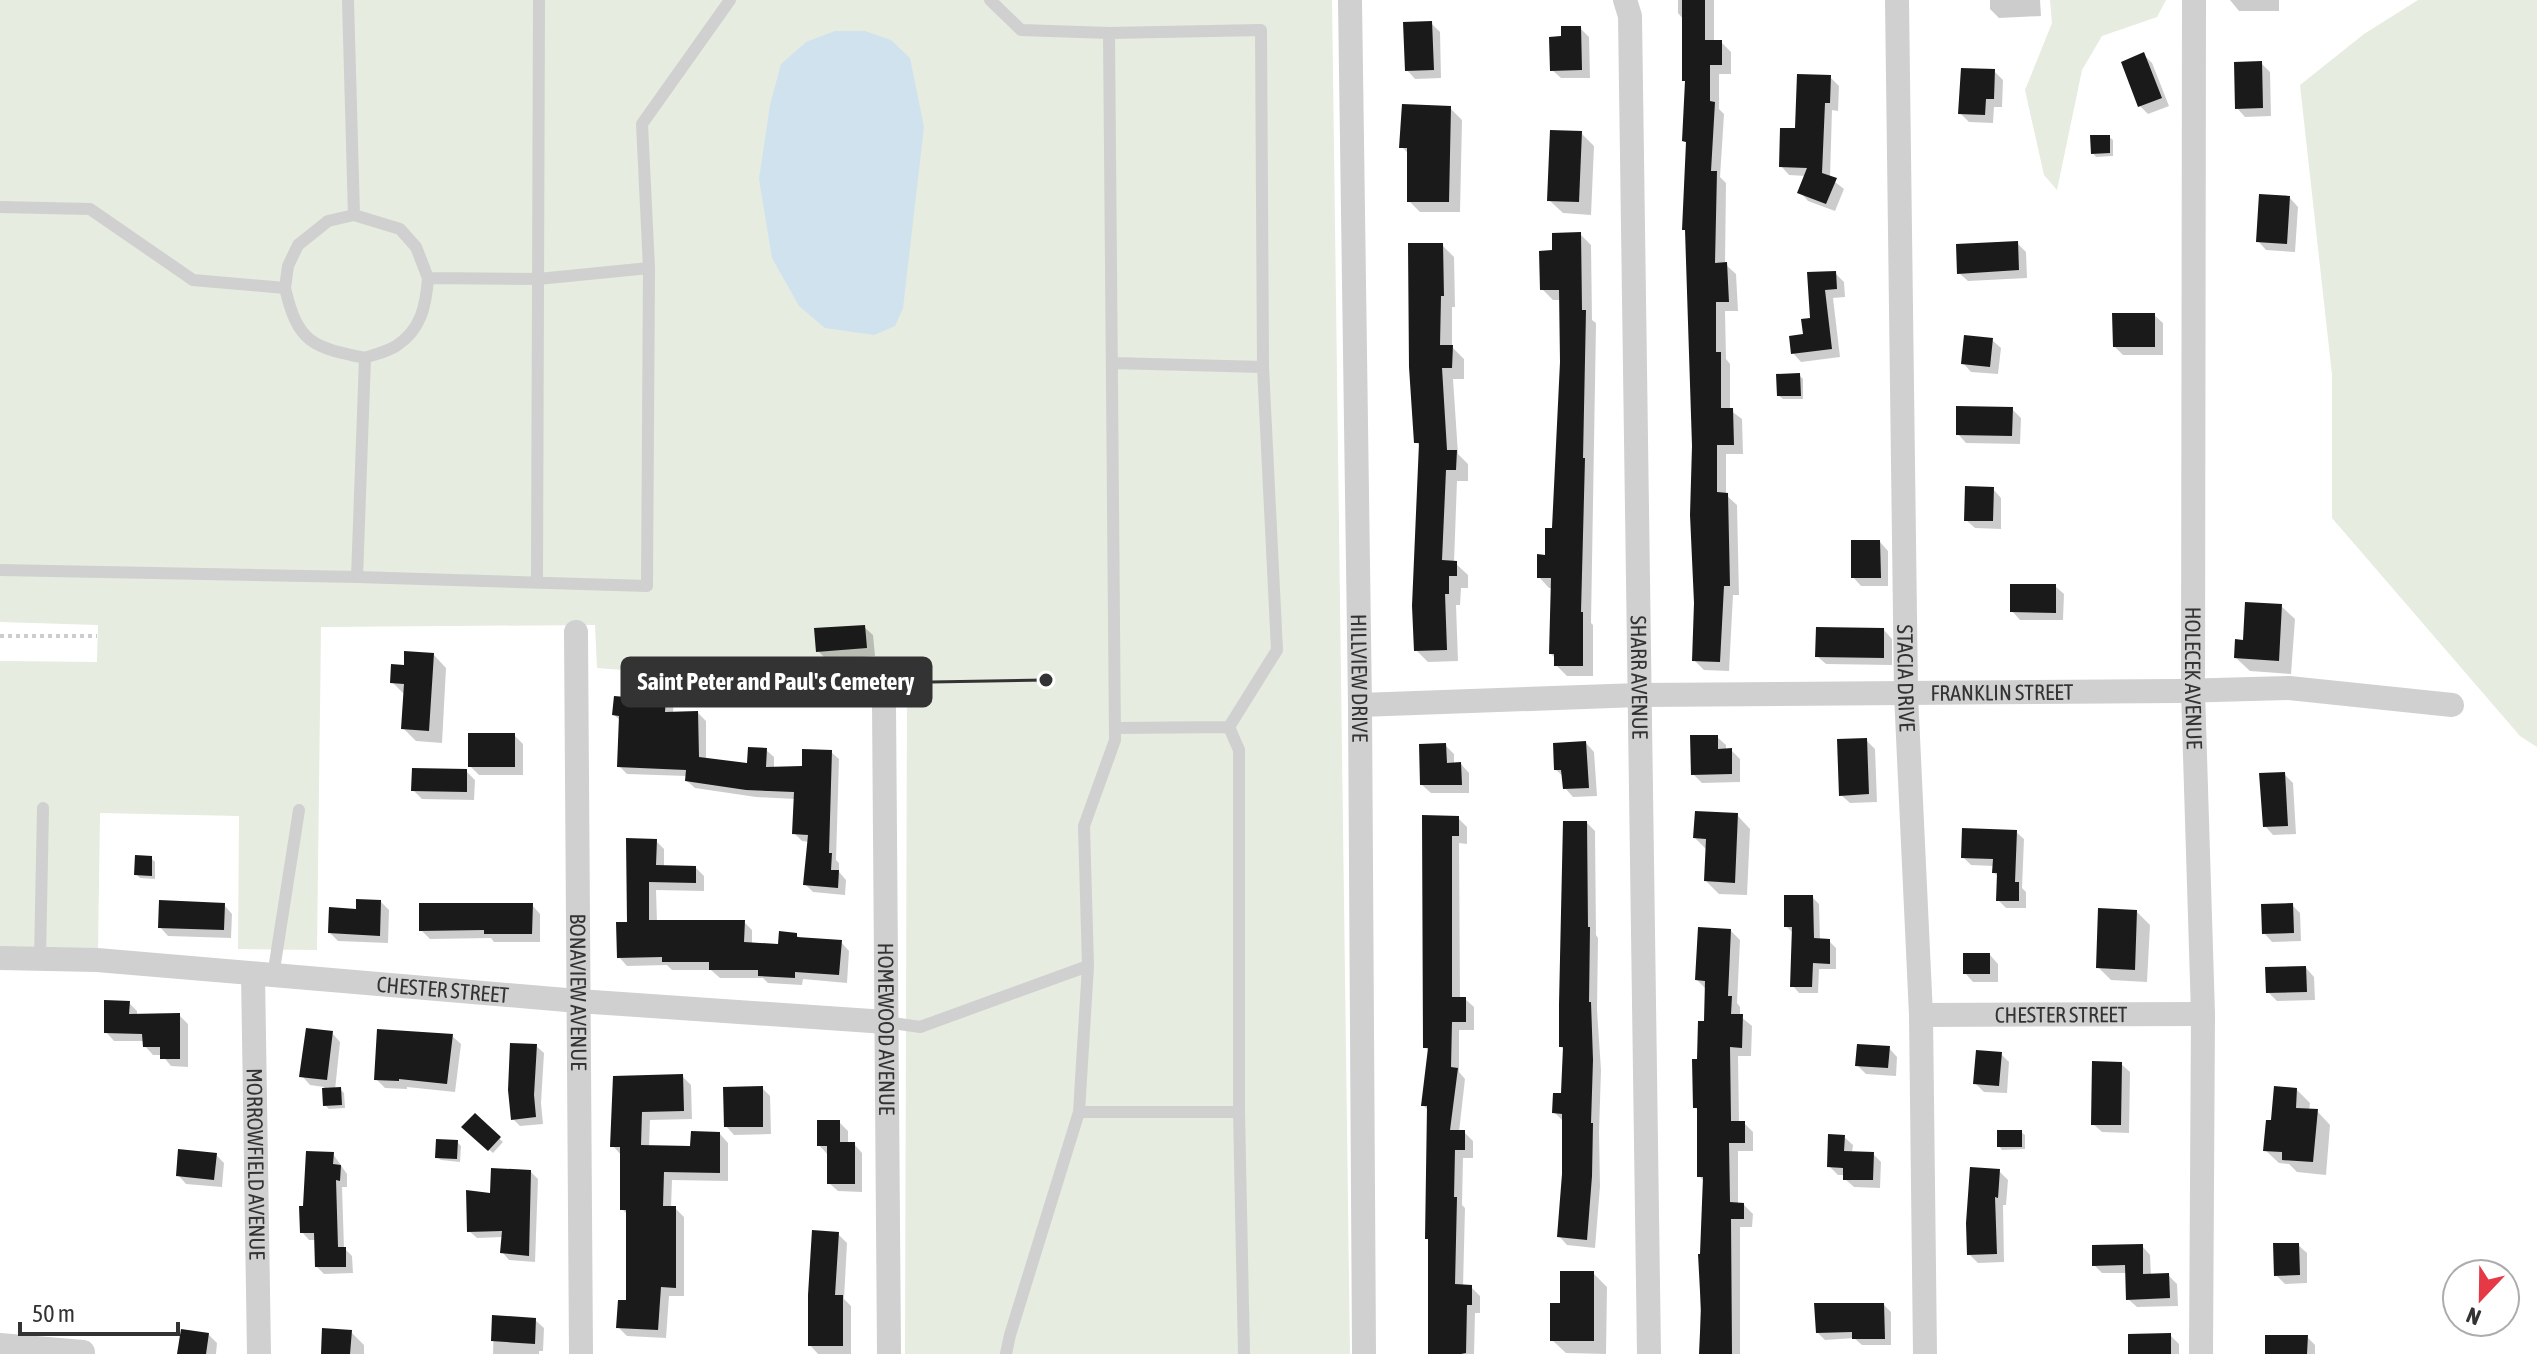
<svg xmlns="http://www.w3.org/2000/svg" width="2537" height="1354" viewBox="0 0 2537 1354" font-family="'Asap Condensed',sans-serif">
  <rect width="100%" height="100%" fill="#fff"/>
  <path fill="#e6ecdf" d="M0 0H1332L1350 1354H905L907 692 597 668 595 625 321 627 317 950 238 949 239 816 100 813 98 951 0 950V661L97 662 98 625 0 622Z
    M2050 0H2166L2157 17 2102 36 2082 70 2057 190 2044 175 2025 90 2052 23Z
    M2418 0H2537V747L2520 736 2332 518V375L2300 85 2364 34Z"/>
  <path fill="#cfe2ee" d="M835 31H865L891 40 910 58 924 127 903 308 895 326 874 335 825 328 799 306 772 258 759 179 770 105 781 64 806 42Z"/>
  <path fill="#0003" d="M1678 0H1714V42H1721L1731 52V74H1719V109L1724 114 1720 177 1726 183 1725 264 1736 274 1738 311H1725L1726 359 1730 364V410L1742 419 1743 454H1726V495L1737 505 1739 595H1733L1729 671 1704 670 1694 660 1696 603 1694 446 1687 232 1684 229 1688 145 1684 140 1687 83 1684 80V20L1678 13Z
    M1990 0H2040L2041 16 1999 18 1990 9Z
    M2230 0H2279V11H2239Z
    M1431 23 1440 32 1441 78 1415 79 1407 70Z
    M1580 28 1589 37 1590 78H1561L1552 70 1563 38Z
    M2144 55 2152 63 2169 106 2148 114 2140 106Z
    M2261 63 2270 72 2271 116 2245 117 2237 108Z
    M1994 71 2003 80 2002 107H1994L1993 123 1969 122 1960 113Z
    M1830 77 1839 86 1838 111 1832 110 1830 178 1844 189 1835 211 1808 201 1800 192 1806 176 1789 175 1781 166 1797 130Z
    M1450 108 1462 120 1460 212H1420L1409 201V154L1402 147Z
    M1581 133 1594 146 1591 215 1563 213 1549 200Z
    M2109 137 2113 140V156L2096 157 2093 153Z
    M2290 198 2298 207 2295 252 2266 250 2258 241Z
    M1580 234 1591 245 1592 320 1596 323 1591 623 1593 625V676H1567L1556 665V659L1551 654 1553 588H1549L1539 577 1554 530 1562 363 1561 300H1553L1542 289 1554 252Z
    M2017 243 2026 252 2027 278 1968 281 1959 273Z
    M1442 245 1454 257 1455 307H1452V347L1464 359V379H1453L1458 454 1468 464V481H1457L1454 562 1468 575V588H1461L1460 605H1456L1458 661 1428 662 1416 650 1421 447 1416 442Z
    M1835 273 1844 282 1845 297 1833 298 1840 357 1801 362 1793 353 1805 336 1812 320 1809 274Z
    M2154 315 2163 323V355H2123L2115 347Z
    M1992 340 2001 348 1998 374 1971 372 1963 363Z
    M1799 375 1803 379V399H1783L1779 396Z
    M2012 409 2021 418 2020 444 1966 443 1958 434Z
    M1993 489 2001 498V529L1975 528 1966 520Z
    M1880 542 1888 551V586H1861L1853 577Z
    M2055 586 2064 594 2063 620H2020L2012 611Z
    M2281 606 2295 619 2291 674 2250 671 2236 658 2245 642Z
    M864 627 873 635 875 656 827 660 818 651Z
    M1884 630 1892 639V665L1826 664 1817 656Z
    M433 654 446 668 442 743 416 741 403 728 405 695 392 682 405 667Z
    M666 686 674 694 673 714 698 713 706 721V760L749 765 766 750 774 757V769L804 768 831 752 839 759 836 860 839 863V872L846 880 845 895 813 892 805 884 809 842 802 841 794 833 795 799 756 797 695 788 687 781V776L627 774 619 766 621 721 614 715 628 699Z
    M514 735 523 744V775H479L470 766Z
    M1717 737 1726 745V750H1731L1740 759V782L1702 783 1693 774Z
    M1866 740 1875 749 1877 802 1850 803 1841 795Z
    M1586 743 1594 752 1597 796 1573 797 1565 788 1564 777 1556 770Z
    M1445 745 1454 754V764H1461L1469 773V793H1431L1422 785Z
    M466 771 475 780 474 800 422 799 413 790Z
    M2284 774 2293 783 2296 834 2273 835 2265 826Z
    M1737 815 1750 829 1747 895 1719 894 1706 881 1707 850 1695 838Z
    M1424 817 1458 818 1467 827V844L1459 843 1460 999H1465L1474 1007V1030H1459V1072L1465 1079 1459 1132H1464L1473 1141V1158H1463L1462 1205 1465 1208 1463 1287H1471L1480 1296V1313H1475L1474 1354H1430V1241L1427 1238 1429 1111 1423 1105 1430 1052 1425 1047Z
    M1587 823 1595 831 1596 935 1598 938 1597 1010 1601 1070 1599 1132 1600 1186 1595 1248 1567 1245 1559 1236 1564 1174 1563 1121 1554 1112 1563 1096 1565 1050 1561 1047Z
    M2016 832 2024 839 2022 888 2026 892V908H2006L1998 900 1999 877 1994 873V866L1971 865 1964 858Z
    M656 841 664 849V867L696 868 704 876V891L656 890 657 922H744L752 930V944L780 946 796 935 801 939 841 942 849 951 847 983 803 979 802 985 768 983 763 978H720L711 970H672L667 965 627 966 619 957Z
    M151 858 155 862V879L140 878 136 874Z
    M1812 897 1819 904 1820 941H1829L1836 948V969H1819L1818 993H1799L1793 986 1794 934 1786 926Z
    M381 902 389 910 388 943 338 941 330 933Z
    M224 905 232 914 231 938 168 936 160 927Z
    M532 905 540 914V942H494L491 938 430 939 421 930Z
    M2292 905 2300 913 2301 941 2272 942 2264 933Z
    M2137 912 2150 925 2147 982 2111 980 2098 967Z
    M1731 931 1740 940 1737 1003 1740 1007V1016L1752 1026 1751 1056H1738L1739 1123H1744L1753 1132V1151H1738V1204L1744 1205 1753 1214 1752 1227H1740V1354H1700V1256H1702L1705 1182 1699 1176V1111L1695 1107 1699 1060 1705 1023 1706 989 1697 980Z
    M1990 955 1998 964V982H1973L1965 973Z
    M2306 968 2314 977 2315 1000 2277 1001 2268 992Z
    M129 1003 137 1011V1016L179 1015 188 1024V1067L171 1066 162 1055H153L145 1046V1041H114L106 1032Z
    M332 1033 340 1042 335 1090 340 1089 344 1093 345 1108 329 1109 325 1105 324 1087 310 1085 302 1076Z
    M452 1036 461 1044 455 1092 407 1087V1089L385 1088 376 1079Z
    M536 1046 544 1053 541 1103 543 1124 520 1126 513 1119Z
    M1889 1048 1897 1057 1896 1076 1866 1074 1857 1065Z
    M2001 1054 2009 1062 2007 1093 1984 1092 1975 1083Z
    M2121 1064 2130 1072 2129 1133 2102 1132 2093 1124Z
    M682 1076 691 1085 692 1119 650 1120 649 1147 692 1148 720 1134 728 1143V1181L672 1180 671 1208H675L684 1217V1296H669L666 1338 627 1336 618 1327 628 1302V1215L622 1209V1156L613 1146 615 1078Z
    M762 1088 770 1096 771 1134 734 1135 726 1126Z
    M2297 1090 2310 1103 2309 1111H2317L2330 1125 2326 1175 2297 1172 2289 1164 2279 1163 2265 1150 2273 1122Z
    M475 1115 503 1142 493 1153 464 1127Z
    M839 1122 848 1131V1144H854L862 1153V1192L838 1191 829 1183 827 1154 819 1145Z
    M2021 1132 2025 1135V1149L2002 1150 1999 1146Z
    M1844 1137 1853 1145 1852 1153 1873 1154 1881 1162 1880 1188 1854 1187 1845 1179V1175H1838L1829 1166Z
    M457 1142 461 1146 460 1162 441 1160 437 1157Z
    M333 1154 347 1174V1187H342L344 1248 352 1256 353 1273 324 1274 317 1267 316 1240H309L302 1232 305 1207Z
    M216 1155 224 1163 222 1187 186 1184 178 1175Z
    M1999 1171 2008 1180 2006 1205H2003L2004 1262 1978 1263 1969 1254Z
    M531 1172 538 1179 535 1262 509 1260 502 1252 503 1237 477 1238 469 1231 492 1195Z
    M838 1234 847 1243 844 1299 851 1306V1354H818L810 1345Z
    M2298 1245 2307 1253V1283L2285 1284 2276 1275Z
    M2142 1246 2150 1255 2151 1276 2168 1275 2177 1284 2178 1306 2137 1307 2128 1299 2127 1273H2102L2094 1265Z
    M1593 1273 1607 1287 1606 1354 1566 1353 1552 1340 1562 1305Z
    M1884 1305 1891 1312V1345H1862L1854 1338 1825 1340 1818 1333Z
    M494 1318 535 1320 544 1328 543 1351H539V1354H493Z
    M351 1332 364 1345V1354H323Z
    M208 1334 217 1343 216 1354H179Z
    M2170 1335 2179 1344V1354H2130Z
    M2307 1337 2315 1345V1354H2267Z"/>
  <path fill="#1a1a1a" d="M1682 0H1705V40H1722V65H1710V101L1715 102 1711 171H1717L1715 263 1727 262 1729 302H1716V352H1721V408H1733L1734 445H1717V492L1728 493 1730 586H1724L1720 662 1692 661 1694 603 1690 515 1692 446 1685 230H1682L1686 142 1682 141 1685 81H1682Z
    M1432 21 1434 70 1405 71 1403 22Z
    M1561 26H1581L1582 70 1550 71 1549 37 1561 36Z
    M2144 52 2162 98 2138 107 2121 62Z
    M2262 61 2263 108 2235 109 2234 62Z
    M1961 68 1995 69 1994 99H1986L1985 115 1958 114Z
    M1797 74 1831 75 1830 103H1825L1822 173 1837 178 1826 204 1797 193 1807 168 1779 167 1780 128H1795Z
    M1402 104 1451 106 1449 202H1407V148H1399Z
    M1550 130 1582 131 1579 202 1547 201Z
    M2090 135H2110V153L2091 154Z
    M2259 194 2290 196 2287 244 2256 242Z
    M1581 232 1582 310H1586L1583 458H1585L1581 612H1583V666H1554V654H1549L1551 578H1537V554L1545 555V528H1552L1560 362 1559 290H1540L1539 251 1552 250V233Z
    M2018 241 2019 270 1957 274 1956 244Z
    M1408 243H1443L1444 296H1441L1440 345H1453L1452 368H1442L1447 450H1457L1456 470H1446L1442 560 1457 561V576H1449V594H1445L1447 650 1414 651 1412 606 1419 443H1414L1409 367Z
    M1836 271 1837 289 1825 290 1832 349 1791 354 1789 336 1803 334 1801 319 1810 318 1807 272Z
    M2112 313H2155V347H2113Z
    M1964 335 1993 338 1990 367 1961 364Z
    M1800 373 1801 396H1777L1776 374Z
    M1956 406 2013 407 2012 436 1956 435Z
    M1965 486 1994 487 1993 521H1964Z
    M1851 540H1880L1881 578H1851Z
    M2010 584H2056V613L2010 612Z
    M2245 602 2282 604 2279 661 2234 658 2235 639 2243 640Z
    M865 625 867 648 816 652 814 628Z
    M1816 627 1884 628V658L1815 657Z
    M404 651 434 653 429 731 401 729 404 684 390 683 391 664 404 665Z
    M627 681 667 684 665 712 698 711 699 757 747 763 748 747 767 748 766 767 802 766V749L832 750 829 853H832L831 870H839L838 888 803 885 808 835 792 834 794 792 746 790 685 781 686 770 617 767 619 716 612 715 614 696 626 697Z
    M468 733H515V767H468Z
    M1690 735H1718V749L1732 748V774L1691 775Z
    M1867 738 1869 794 1839 796 1837 739Z
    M1586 741 1589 788 1563 789 1561 770H1554L1553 743Z
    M1446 743 1447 763 1461 762 1462 785H1420L1419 744Z
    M412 768 467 769V792L411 791Z
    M2285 772 2288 826 2263 827 2259 773Z
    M1695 811 1738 813 1735 883 1704 881 1706 839 1693 838Z
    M1422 815 1459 816V836H1452V997H1466V1022H1452L1451 1067 1458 1068 1450 1130H1465V1150H1455L1454 1197H1457L1455 1284 1472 1285V1305H1467L1466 1353 1461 1354H1428V1239H1425L1427 1106H1421L1428 1048H1423Z
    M1563 821H1587L1588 927H1590L1589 1002H1591L1593 1060 1591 1123H1593L1592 1176 1587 1240 1557 1237 1562 1174V1114L1552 1113 1553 1093H1561L1563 1047H1559V1004Z
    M1962 828 2017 830 2015 882H2019V901H1996L1997 873H1992L1993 859 1961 858Z
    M626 838 657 839 656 865 696 866V883L649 882V920H745L744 942 778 944 779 931 797 933V937L842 940 839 975 795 972V978L758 976V970H709V962H662V957L617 958 616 922H627Z
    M135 855 152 856V876L134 875Z
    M1784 895H1813L1814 938 1830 939V964L1813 963 1812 987H1790L1792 927H1784Z
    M356 899 381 900 380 936 328 933 329 907 356 909Z
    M159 900 225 903 224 930 158 928Z
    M419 903H533L532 934H484V930L419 931Z
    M2293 903 2294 933 2262 934 2261 904Z
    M2098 908 2137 910 2135 970 2096 968Z
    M1698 927 1731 929 1728 996H1732L1731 1014H1743L1742 1048 1730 1047 1731 1121H1745V1143H1729L1730 1202 1744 1203V1219H1731L1732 1354H1699L1701 1310 1698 1254H1700L1703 1177H1697V1108H1693L1692 1059H1697L1698 1021H1704L1705 981 1695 980Z
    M1963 953H1990V974H1963Z
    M2306 966 2307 992 2266 993 2265 967Z
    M104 1000 130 1001 129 1014 180 1013V1059H160V1047H143L142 1034 104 1033Z
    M306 1028 333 1031 327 1080 299 1077Z
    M377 1029 453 1034 447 1084 399 1079V1081L374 1080Z
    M510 1043 537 1044 534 1095 536 1117 511 1120 508 1090Z
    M1857 1044 1890 1046 1888 1068 1855 1066Z
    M1976 1050 2002 1052 1999 1086 1973 1084Z
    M2092 1061 2122 1062 2121 1125H2091Z
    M683 1074 684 1111 642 1112 641 1145 690 1146 691 1131 720 1132V1173L664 1172 663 1206H676V1288L661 1287 658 1330 616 1328 618 1300H626V1210H620V1147H610L613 1076Z
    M763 1086V1127H724L723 1087Z
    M2274 1086 2297 1088 2296 1108 2318 1109 2313 1162 2282 1160V1152L2263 1151 2266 1120H2271Z
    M341 1087 342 1105 323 1106 322 1088Z
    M475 1113 501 1137 488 1151 461 1127Z
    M817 1120H840V1142H855V1184H827V1146H817Z
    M1997 1130H2022V1147H1997Z
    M1828 1134 1845 1135 1844 1151 1874 1152 1873 1180H1843V1168L1827 1167Z
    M436 1139 458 1140 457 1159 435 1158Z
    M178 1149 217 1153 214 1180 176 1176Z
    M306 1151 334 1152 333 1164 341 1165 340 1181 336 1180 338 1247H346V1267H315L314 1233H300L299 1206H303Z
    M1970 1167 2000 1169 1998 1198 1995 1197 1997 1254 1967 1255 1966 1223Z
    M491 1168 531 1170 529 1256 500 1253 502 1231 467 1232 466 1190 490 1193Z
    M812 1230 839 1232 835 1295H843V1346H808V1295Z
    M2273 1243H2299L2300 1275 2274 1276Z
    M2143 1244V1274L2169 1273 2170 1298 2126 1300 2125 1265 2092 1266V1245Z
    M1560 1271H1594V1341H1550V1303H1560Z
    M1814 1303H1884L1885 1339H1852V1332L1816 1333Z
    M492 1315 536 1318 535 1344 491 1341Z
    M322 1328 352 1330 350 1354H321Z
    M181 1329 209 1333 206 1354H177Z
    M2171 1333V1354H2128V1334Z
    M2265 1335H2308L2307 1354H2265Z"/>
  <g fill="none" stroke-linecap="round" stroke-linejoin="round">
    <path stroke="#cdcdcd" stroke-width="4" stroke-dasharray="4 4" stroke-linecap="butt" d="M0 636H97"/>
    <path stroke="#d0d0d0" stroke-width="12" d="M348 0 354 215
      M990 0 1021 30 1109 33
      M0 207 90 209 193 280 285 288 288 266 298 245 328 221 354 215 400 229 416 247 428 278 538 279 649 268
      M285 288C298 344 313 347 365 358
      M1113 363 1263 367
      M0 570 357 577 647 586 649 268 642 124 730 0
      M357 577 365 358C375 354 387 352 396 346 421 330 426 306 428 278
      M537 582 539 0
      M1115 728 1229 727
      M40 959 43 808
      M273 976 299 810
      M886 1022 920 1027 1088 966
      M1079 1112H1239
      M1006 1354 1010 1335 1079 1112 1088 966 1084 826 1115 740 1109 33 1261 30 1263 367 1277 650 1229 727 1239 750V1112L1244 1354"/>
    <g stroke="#d0d0d0" stroke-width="24">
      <path id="s1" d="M1350 0 1360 705 1364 1354"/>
      <path id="s2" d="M1625 0 1630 16 1649 1354"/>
      <path id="s3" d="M1897 0 1906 694 1921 1015 1925 1354"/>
      <path id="s4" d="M2194 0 2193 691 2203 1014 2201 1354"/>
      <path id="s5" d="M576 632 581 1354"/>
      <path id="s6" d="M884 705 889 1354"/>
      <path id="s7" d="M1360 705 1639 695 2178 691 2289 688 2452 705"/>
      <path id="s8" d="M0 958 97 960 578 1001 886 1022"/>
      <path id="s9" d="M253 974 259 1354"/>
      <path id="s10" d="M1921 1015 2203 1014"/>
      <path d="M0 1345 83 1352"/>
    </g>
  </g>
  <g text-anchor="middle" stroke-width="8" stroke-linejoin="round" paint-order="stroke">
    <g font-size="22" fill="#333" stroke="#fff">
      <text dy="8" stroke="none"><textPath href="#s1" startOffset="678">HILLVIEW DRIVE</textPath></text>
      <text dy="8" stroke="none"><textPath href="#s2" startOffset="678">SHARR AVENUE</textPath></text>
      <text dy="8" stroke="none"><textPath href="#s3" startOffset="678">STACIA DRIVE</textPath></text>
      <text dy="8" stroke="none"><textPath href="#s4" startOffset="678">HOLECEK AVENUE</textPath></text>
      <text dy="8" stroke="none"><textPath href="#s7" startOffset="642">FRANKLIN STREET</textPath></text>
      <text dy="8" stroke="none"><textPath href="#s8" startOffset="444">CHESTER STREET</textPath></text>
      <text dy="8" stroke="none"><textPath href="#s5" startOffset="360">BONAVIEW AVENUE</textPath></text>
      <text dy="8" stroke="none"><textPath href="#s10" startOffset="140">CHESTER STREET</textPath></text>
      <text dy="8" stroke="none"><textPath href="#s6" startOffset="324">HOMEWOOD AVENUE</textPath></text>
      <text dy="8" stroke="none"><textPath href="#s9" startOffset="190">MORROWFIELD AVENUE</textPath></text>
    </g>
  </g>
  <path fill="none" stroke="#333" stroke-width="3" d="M1046 680L931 682"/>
  <circle fill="#333" stroke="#fff" stroke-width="3" cx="1046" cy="680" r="8"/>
  <rect fill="#333" stroke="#333" stroke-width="3" x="622" y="658" width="309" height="48" rx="8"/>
  <g font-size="24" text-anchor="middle" font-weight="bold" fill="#fff">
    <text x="776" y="690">Saint Peter and Paul's Cemetery</text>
  </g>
  <g transform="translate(2481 1298) rotate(202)"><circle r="38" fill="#ffffff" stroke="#adadad" stroke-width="2"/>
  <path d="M0-6L14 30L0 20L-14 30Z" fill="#e63946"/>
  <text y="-12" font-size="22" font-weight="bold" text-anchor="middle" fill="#333333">N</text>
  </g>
  <path d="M20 1322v12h158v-12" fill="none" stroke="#333333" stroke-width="4"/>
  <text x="32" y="1322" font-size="24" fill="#333333" stroke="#ffffff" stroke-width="6" paint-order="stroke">50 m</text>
</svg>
